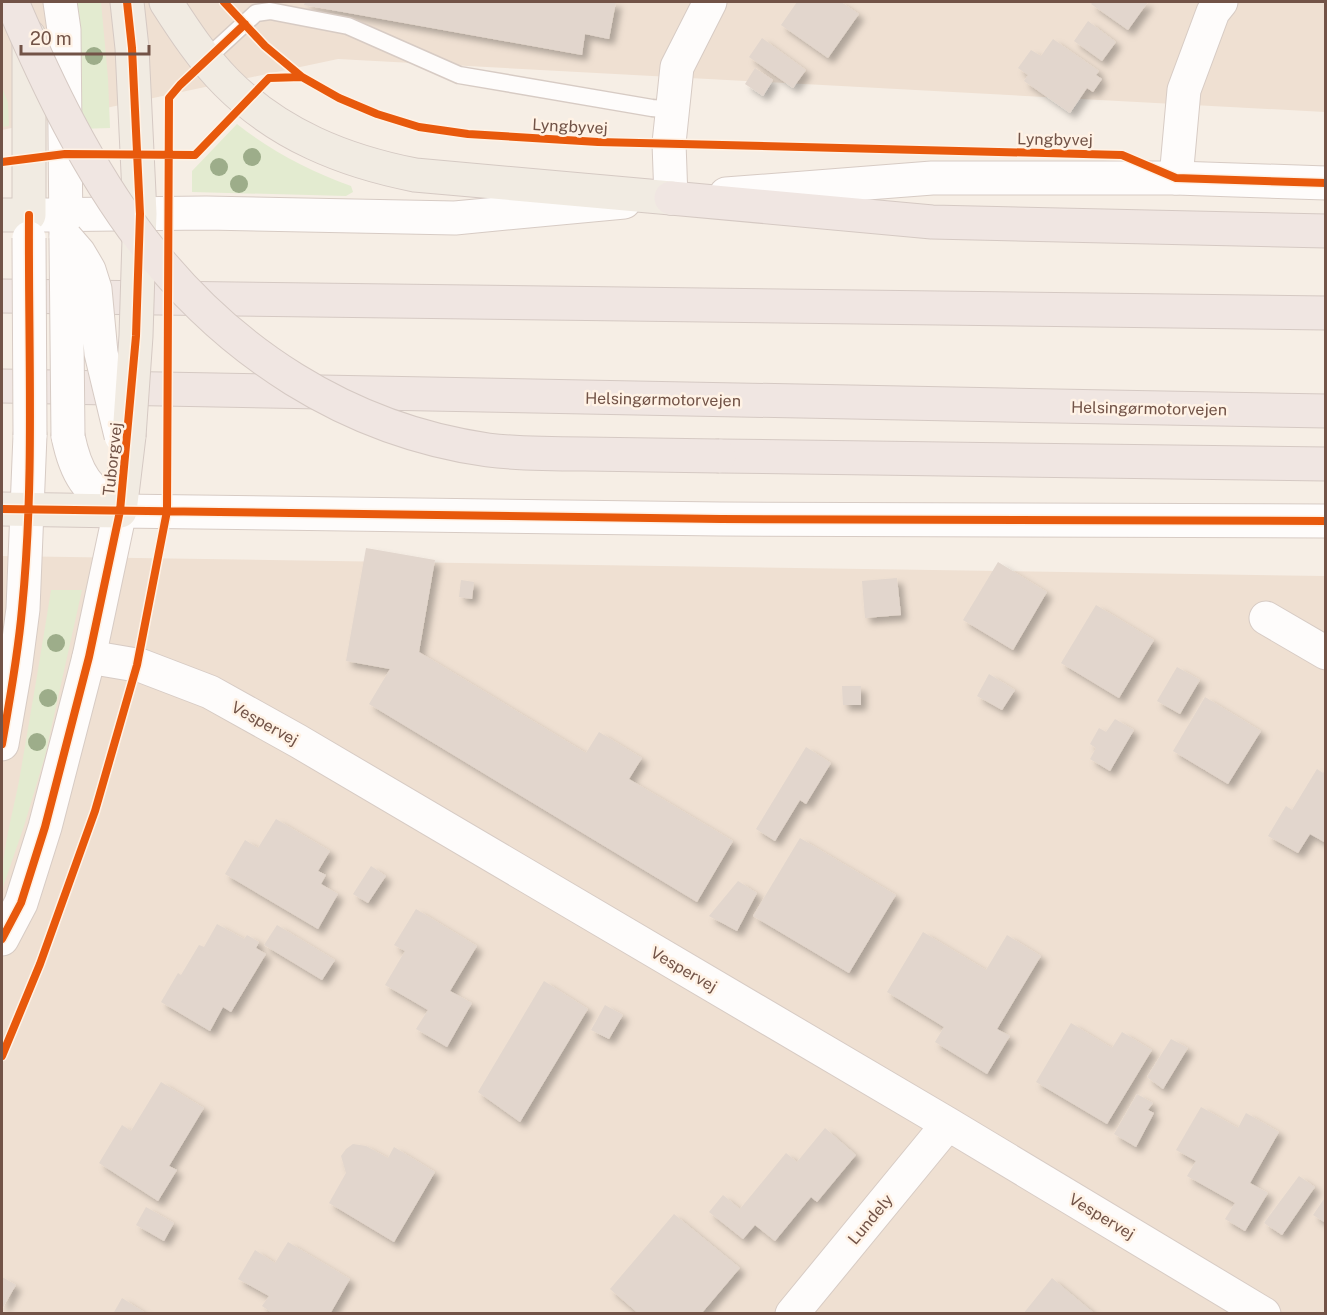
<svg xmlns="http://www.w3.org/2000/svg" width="1327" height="1315" viewBox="0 0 1327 1315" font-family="'Public Sans',sans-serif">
  <defs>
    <filter id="shadow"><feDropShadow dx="5.5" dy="5.5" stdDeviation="3" flood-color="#0004"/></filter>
  </defs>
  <rect width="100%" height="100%" fill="#f6eee5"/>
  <path fill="#efe0d2" d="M2 2H1325V112L338 59 2 130Z
    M2 556 1325 576V1313L2 1314Z"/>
  <path fill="#e3ebd0" d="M75 2H101L108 78 110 128 79 129Z
    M2 87 8 103 9 126 2 127Z
    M237 124C271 151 310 171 351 186L353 192 346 196 192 192V171Z
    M51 590H82L45 756 24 826 2 890C1 853 12 817 19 781 30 717 41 654 51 590Z"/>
  <path fill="#e2d6cd" filter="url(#shadow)" d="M305 2H616L609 39 585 34 582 55 304 5Z
    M797 2H841L859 14 828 58 781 25Z
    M1093 2H1148L1128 30 1091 4Z
    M1088 21 1116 42 1102 61 1074 41Z
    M762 38 806 70 793 88 749 57Z
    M1053 39 1099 71 1096 75 1102 79 1093 92 1087 88 1070 113 1024 81 1028 75 1018 68 1031 50 1041 56Z
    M755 68 773 80 763 96 745 84Z
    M366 548 435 560 419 652 586 753 599 732 642 758 629 779 733 841 697 902 369 704 390 669 346 661Z
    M998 562 1047 592 1013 650 963 620Z
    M897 578 901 615 865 618 862 581Z
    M461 580 474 582 472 599 459 597Z
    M1096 605 1154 640 1119 698 1061 663Z
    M1177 667 1200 680 1180 714 1157 701Z
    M989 674 1015 690 1002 710 977 696Z
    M842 686H861V705H843Z
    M1205 697 1261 731 1228 784 1173 751Z
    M1115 719 1134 730 1110 771 1090 759 1096 748 1090 744 1099 728 1106 732Z
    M806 747 831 763 806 804 800 800 775 841 756 829Z
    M1317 769 1323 773 1326 769V843L1310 834 1298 853 1268 836 1286 806 1292 810Z
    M276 819 330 851 318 871 326 875 321 884 338 894 318 929 225 874 245 840 258 848Z
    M800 838 896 895 849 973 753 916Z
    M371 866 386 876 368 903 353 894Z
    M738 881 757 893 737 931 709 916Z
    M416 909 477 946 450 991 472 1003 447 1047 416 1029 428 1010 385 985 405 951 394 945Z
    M217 924 244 939 247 935 259 942 256 948 266 954 231 1012 223 1007 210 1031 161 1002 178 973 181 975 199 945 204 947Z
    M277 925 335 960 322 980 264 945Z
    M923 932 986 970 1007 935 1041 956 997 1029 1010 1036 987 1074 935 1042 944 1027 887 992Z
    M544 981 588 1009 520 1122 478 1092Z
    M605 1005 623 1015 609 1039 591 1030Z
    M1071 1023 1112 1048 1122 1032 1152 1050 1107 1124 1036 1082Z
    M1171 1039 1188 1048 1163 1089 1147 1077Z
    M161 1082 204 1108 169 1166 177 1170 158 1201 99 1163 122 1125 131 1131Z
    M1137 1094 1153 1103 1148 1110 1154 1113 1136 1147 1114 1134Z
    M1201 1107 1238 1128 1246 1113 1279 1132 1250 1183 1268 1193 1245 1231 1225 1219 1235 1203 1187 1176 1196 1161 1176 1150Z
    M825 1128 856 1155 817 1202 811 1197 775 1241 755 1225 743 1239 709 1212 723 1195 740 1209 786 1153 797 1162Z
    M353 1144 366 1146 388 1158 394 1147 435 1172 394 1242 329 1203 346 1173 341 1156 346 1149Z
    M1299 1176 1315 1187 1282 1235 1264 1223Z
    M1326 1196V1223L1313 1215Z
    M146 1207 174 1223 164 1241 136 1225Z
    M674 1214 740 1268 701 1314H639L610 1289Z
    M288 1242 350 1279 330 1314H274L262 1306 269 1296 238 1279 255 1250 275 1263Z
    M2 1277 16 1285 2 1309Z
    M1052 1278 1095 1314H1023Z
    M122 1298 147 1314H113Z"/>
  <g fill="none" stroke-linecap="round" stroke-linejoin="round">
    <defs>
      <path id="service" d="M206 59 256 13 270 11 348 26 459 75 652 108 673 110"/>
      <path id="minor" d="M1176 178 1184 90 1213 12 1221 2
        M671 198 669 143 677 67 710 2
        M1266 618 1326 653
        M89 657 142 666 210 692 298 741 948 1124 1264 1314
        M792 1314 948 1124"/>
      <path id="tertiary" d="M60 2 64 30 66 236
        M726 194 932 178H1176L1326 183
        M29 215 206 213 455 218 624 202
        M68 436C76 475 87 490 120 511L721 519 1326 521
        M2 744 15 670 23 609 30 435
        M2 939 21 903 45 827 89 657 120 511"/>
      <path id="primary" d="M127 2 132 48 140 214 139 239
        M166 2C184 30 203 59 227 83 279 135 344 161 415 175L671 198
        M2 215H29V36
        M2 509 120 511 129 436"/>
      <path id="motorway" d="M671 198 932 222 1326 231
        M2 296 1326 313
        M2 386 1326 411
        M719 456 1326 464"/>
    </defs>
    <use href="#service" stroke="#d7cbc4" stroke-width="19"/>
    <use href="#minor" stroke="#d7cbc4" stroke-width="35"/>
    <use href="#tertiary" stroke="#d7cbc4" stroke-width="35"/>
    <use href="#primary" stroke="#d5c9c3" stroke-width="35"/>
    <use href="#motorway" stroke="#d5c9c3" stroke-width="35"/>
    <use href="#service" stroke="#fefcfb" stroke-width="16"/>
    <use href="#minor" stroke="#fefcfb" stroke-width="33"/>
    <use href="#tertiary" stroke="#fefcfb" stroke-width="33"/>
    <use href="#primary" stroke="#f1ebe2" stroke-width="33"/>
    <use href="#motorway" stroke="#f0e6e2" stroke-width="33"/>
    <defs>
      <path id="tertiary-bridge" d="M29 238 30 435
        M66 238 79 253 89 270 95 289 101 353 121 436
        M66 238 68 436"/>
      <path id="primary-bridge" d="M129 436 136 336 139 239"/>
      <path id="motorway-bridge" d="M12 2C47 84 87 168 142 240 228 352 347 430 488 450 520 454 553 454 585 454 630 455 674 455 719 456"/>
    </defs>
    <use href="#tertiary-bridge" stroke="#d7cbc4" stroke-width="35" stroke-linecap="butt"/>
    <use href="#primary-bridge" stroke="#d5c9c3" stroke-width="35" stroke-linecap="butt"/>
    <use href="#motorway-bridge" stroke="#d5c9c3" stroke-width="35" stroke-linecap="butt"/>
    <use href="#tertiary-bridge" stroke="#fefcfb" stroke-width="33"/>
    <use href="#primary-bridge" stroke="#f1ebe2" stroke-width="33"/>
    <use href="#motorway-bridge" stroke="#f0e6e2" stroke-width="33"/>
    <defs>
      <path id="cycleway" d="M224 2 265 46 302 77
        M2 162 65 154 195 155 269 78 302 77 339 98 377 114 419 127 468 134 598 142 1122 155 1176 178 1326 183
        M2 509 721 519 1326 521
        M2 744C10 699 18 655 22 609 35 478 28 346 29 215
        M2 939 21 903 45 827 89 657 120 511 136 336 140 214 132 48 127 2
        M2 1056 40 964 95 811 137 665 167 511 169 98 180 85 245 24"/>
    </defs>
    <use href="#cycleway" stroke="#fff2e5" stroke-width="11"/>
    <use href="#cycleway" stroke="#e8590c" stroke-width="8"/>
  </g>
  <g fill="#9dad8a">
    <circle cx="94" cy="56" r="9"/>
    <circle cx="252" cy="157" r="9"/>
    <circle cx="219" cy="167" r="9"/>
    <circle cx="239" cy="184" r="9"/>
    <circle cx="56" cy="643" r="9"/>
    <circle cx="48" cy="698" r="9"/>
    <circle cx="37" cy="742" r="9"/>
  </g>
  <g text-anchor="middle" stroke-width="5" stroke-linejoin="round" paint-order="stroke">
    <g font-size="16" fill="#725347" stroke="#fff2e5">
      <text transform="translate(570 126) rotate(3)" y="6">Lyngbyvej</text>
      <text transform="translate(1055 139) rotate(1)" y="6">Lyngbyvej</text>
      <text transform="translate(663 399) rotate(1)" y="6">Helsingørmotorvejen</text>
      <text transform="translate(1149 408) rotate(1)" y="6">Helsingørmotorvejen</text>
      <text transform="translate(112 459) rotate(-84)" y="6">Tuborgvej</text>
      <text transform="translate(265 723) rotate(29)" y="6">Vespervej</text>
      <text transform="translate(684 969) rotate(30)" y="6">Vespervej</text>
      <text transform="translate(1102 1216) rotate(31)" y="6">Vespervej</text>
      <text transform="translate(870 1219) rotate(-50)" y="6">Lundely</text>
    </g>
  </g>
  <rect width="1327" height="1315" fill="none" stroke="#725347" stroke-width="6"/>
  <path d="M21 45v9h128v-9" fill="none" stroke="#725347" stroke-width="3"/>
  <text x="30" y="45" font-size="18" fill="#725347" stroke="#fff2e5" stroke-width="4.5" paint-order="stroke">20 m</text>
</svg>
